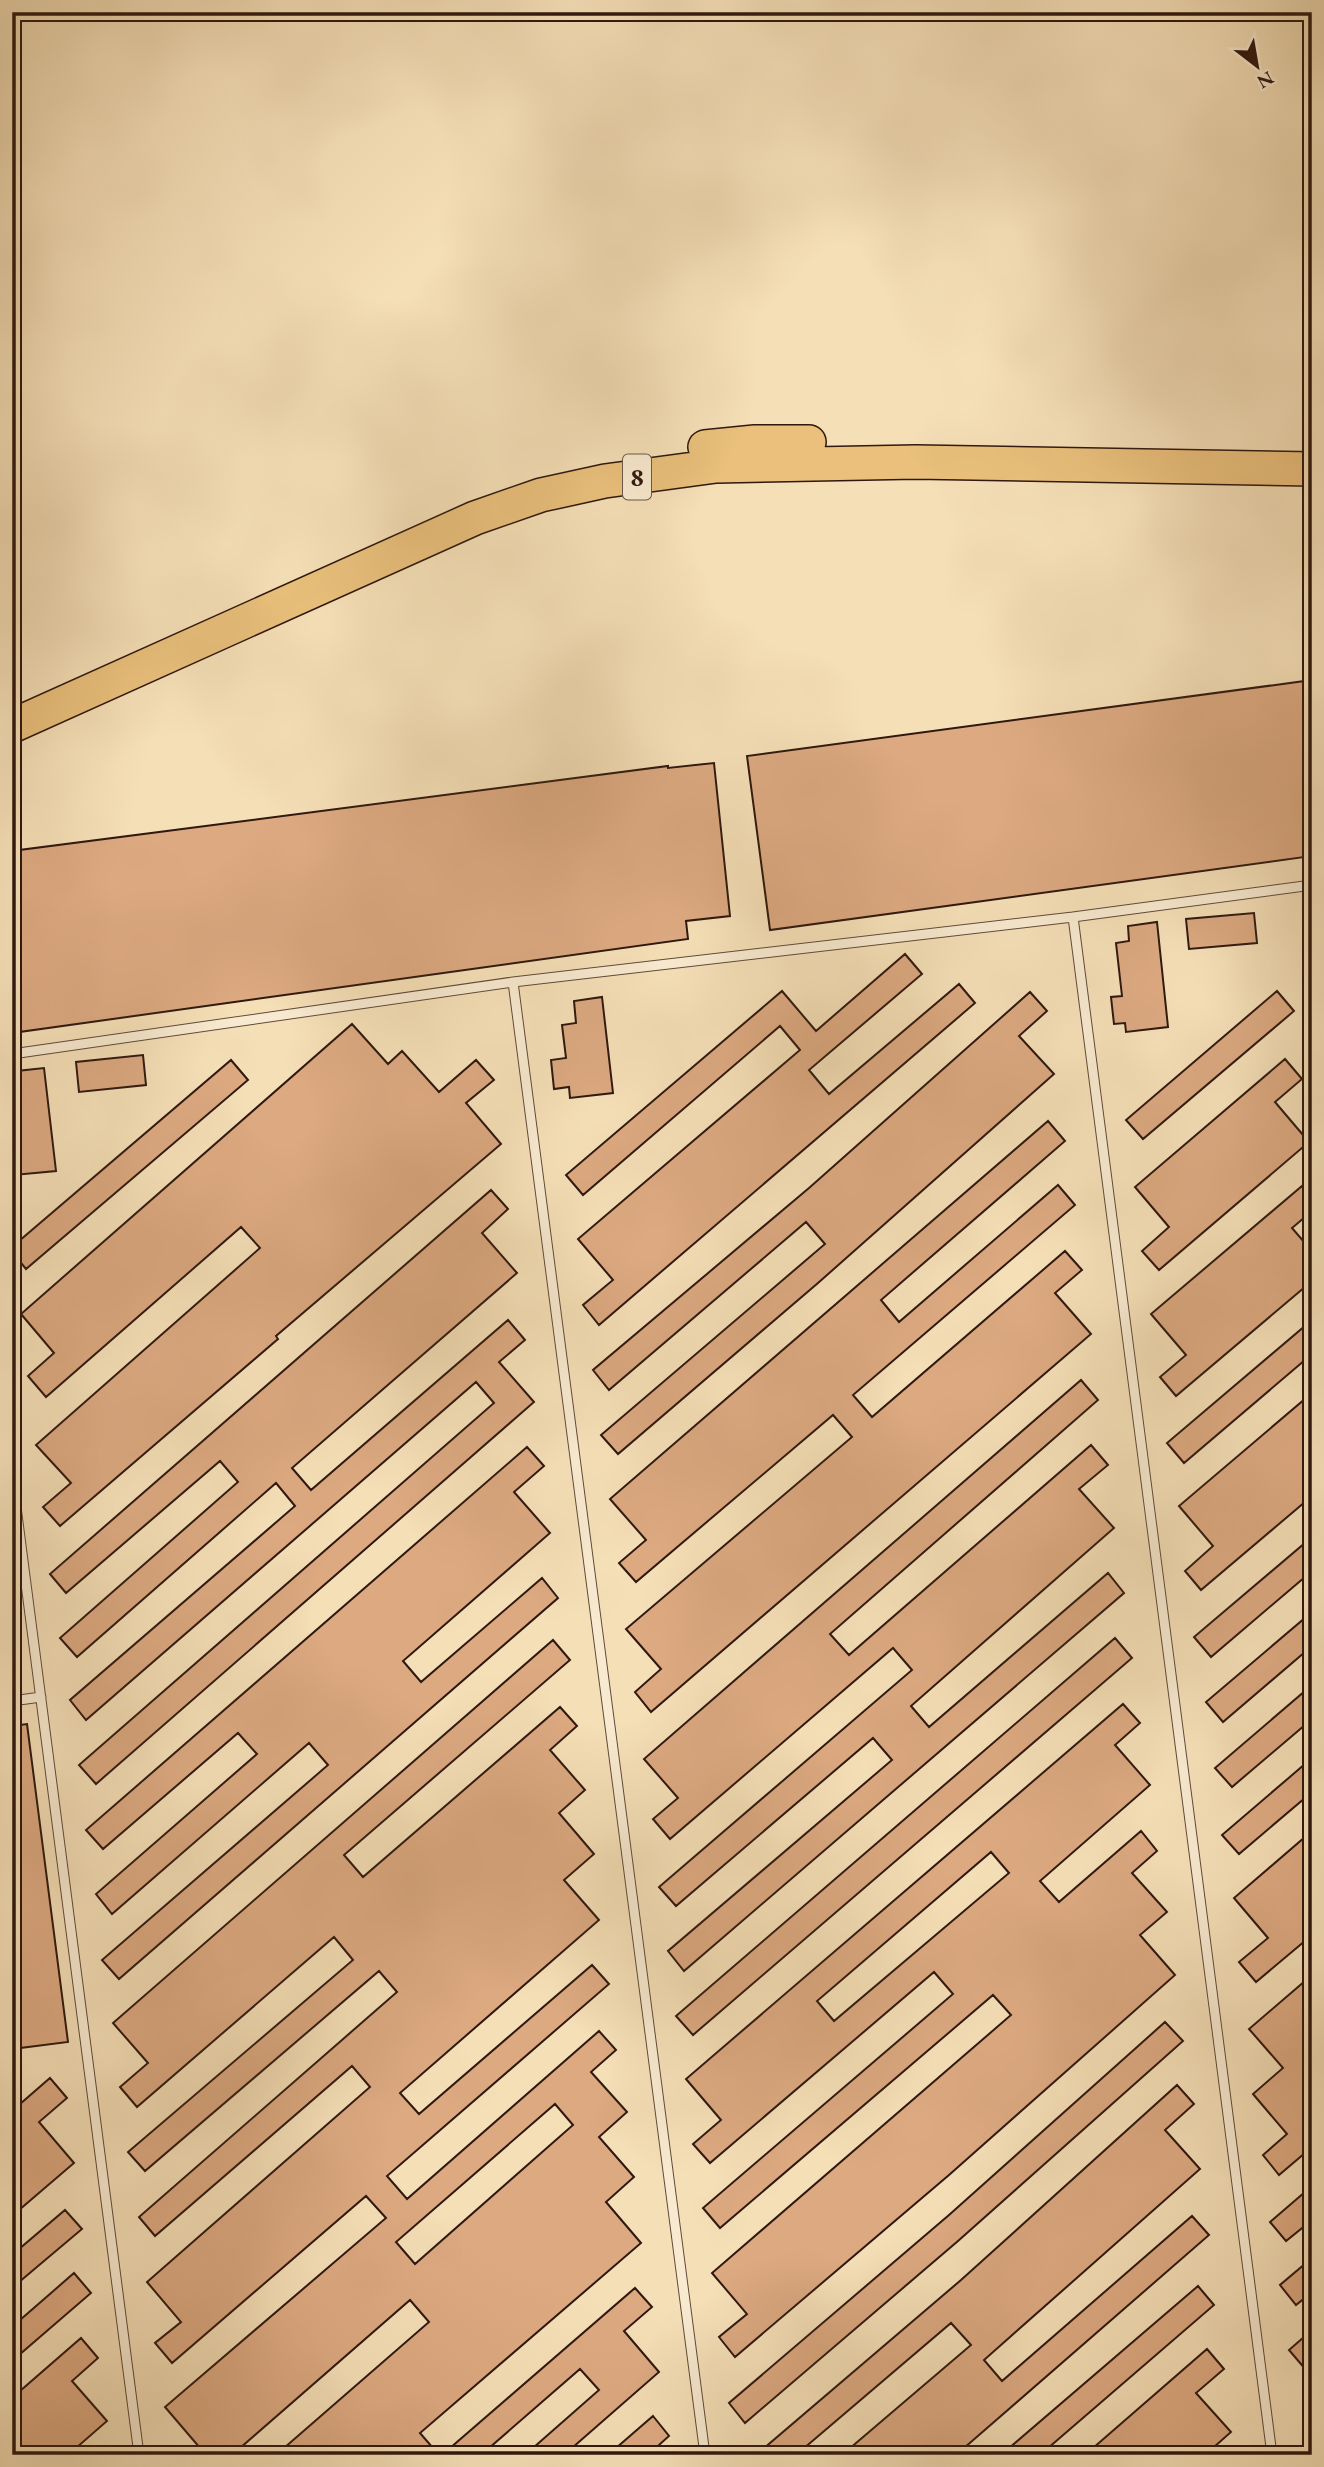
<svg xmlns="http://www.w3.org/2000/svg" width="1324" height="2467" viewBox="0 0 1324 2467" font-family="'EB Garamond',serif">
  <rect width="100%" height="100%" fill="#f5dfb7"/>
  <filter id="stains"><feTurbulence type="fractalNoise" baseFrequency=".00286" numOctaves="4"/><feColorMatrix values="0 0 0 0 .2 0 0 0 0 .09 0 0 0 0 .02 0 0 0 .5 -.17"/></filter>
  <radialGradient id="worn" r=".72"><stop offset=".6" stop-color="#630" stop-opacity="0"/><stop offset="1" stop-color="#630" stop-opacity=".3"/></radialGradient>
  <path fill="#dca981" stroke="#2f180f" stroke-width="2" fill-rule="evenodd" d="M1312 680V856L770 930 747 756Z
    M714 763 730 916 686 921 688 939 12 1033V851L668 766V768Z
    M1254 913 1257 943 1189 949 1186 919Z
    M1157 922 1168 1027 1126 1032 1125 1023 1114 1024 1111 997 1122 996 1116 943 1129 941 1128 926Z
    M905 954 922 974 809 1070 829 1094 959 984 975 1003 599 1325 583 1305 613 1280 578 1239 800 1050 780 1026 583 1195 566 1175 782 991 816 1031Z
    M1277 991 1294 1011 1143 1139 1126 1120Z
    M1030 992 1047 1011 1019 1036 1054 1074 818 1283 618 1454 601 1435 825 1244 806 1222 609 1390 593 1370 809 1188Z
    M602 997 613 1093 570 1098 569 1087 554 1089 551 1060 566 1058 562 1025 576 1023 574 1001Z
    M352 1024 388 1064 402 1051 439 1092 476 1060 494 1080 466 1103 501 1144 276 1336 278 1339 60 1526 43 1507 71 1483 36 1445 260 1248 241 1227 46 1397 28 1376 54 1353 21 1314Z
    M143 1055 146 1085 79 1092 76 1062Z
    M1285 1059 1302 1079 1275 1102 1309 1142 1159 1270 1142 1251 1169 1227 1135 1187Z
    M231 1060 248 1080 26 1269 12 1252V1247Z
    M44 1068 56 1171 14 1175 12 1095 20 1094 17 1071Z
    M1048 1121 1065 1141 881 1300 899 1322 1058 1185 1075 1205 853 1395 872 1417 1065 1251 1082 1270 1055 1293 1091 1334 651 1712 635 1692 661 1669 626 1629 852 1437 833 1415 636 1582 619 1563 646 1540 610 1499Z
    M1302 1186 1312 1198V1211L1292 1228 1312 1251V1281L1176 1396 1160 1377 1186 1355 1151 1314Z
    M491 1190 508 1209 482 1233 517 1273 292 1468 311 1490 508 1320 525 1340 499 1362 534 1402 96 1784 79 1765 494 1403 476 1382 86 1720 70 1700 295 1506 276 1483 77 1657 60 1638 238 1482 220 1461 66 1593 50 1574Z
    M1312 1320V1354L1184 1463 1167 1443Z
    M1081 1380 1098 1400 830 1634 849 1655 1091 1445 1108 1465 1079 1489 1114 1528 911 1706 929 1727 1108 1573 1124 1593 684 1971 668 1951 892 1760 873 1738 676 1906 659 1887 912 1670 893 1648 670 1839 653 1819 678 1798 644 1759Z
    M1312 1393V1496L1201 1590 1185 1571 1213 1546 1179 1506Z
    M527 1447 544 1466 514 1492 550 1533 403 1661 421 1682 542 1578 558 1598 119 1979 102 1960 328 1765 309 1743 112 1914 96 1894 257 1754 238 1733 103 1849 86 1830Z
    M1312 1537V1571L1211 1657 1194 1637Z
    M1312 1612V1646L1223 1722 1206 1702Z
    M1115 1638 1132 1658 693 2035 676 2016Z
    M553 1640 570 1660 344 1855 363 1877 560 1707 577 1726 550 1750 585 1790 559 1813 594 1854 564 1880 599 1920 400 2093 419 2114 592 1965 609 1984 387 2176 407 2199 599 2031 616 2050 591 2072 627 2112 599 2137 634 2177 606 2202 641 2243 420 2433 439 2455H276L429 2322 410 2300 232 2455H206L165 2407 386 2218 366 2196 172 2363 155 2343 181 2322 147 2282 370 2087 352 2066 155 2236 139 2217 397 1992 379 1971 145 2171 128 2152 353 1960 334 1937 137 2107 120 2087 148 2063 113 2023ZM555 2104 573 2125 415 2264 396 2242Z
    M1312 1685V1719L1232 1787 1215 1768Z
    M1123 1704 1140 1723 1115 1745 1150 1785 1040 1881 1059 1902 1141 1831 1157 1851 1132 1873 1167 1912 1140 1935 1175 1975 949 2175 735 2357 719 2337 747 2314 712 2273 1011 2015 993 1995 720 2228 703 2208 953 1994 934 1972 710 2163 693 2144 721 2120 686 2079ZM991 1852 1009 1873 834 2021 817 2001Z
    M27 1724 68 2042 12 2049V1726Z
    M1312 1758V1792L1239 1854 1222 1835Z
    M1312 1831V1935L1256 1982 1239 1962 1268 1938 1234 1898Z
    M1312 1975V2147L1279 2175 1263 2155 1287 2134 1253 2094 1283 2068 1249 2029Z
    M1165 2022 1183 2041 958 2241 745 2423 729 2403 949 2215Z
    M50 2078 67 2098 39 2122 74 2163 12 2216V2111Z
    M1177 2085 1194 2104 1165 2130 1200 2169 984 2360 1002 2381 1192 2216 1209 2235 956 2455H842L971 2345 951 2323 796 2455H756L961 2280Z
    M1312 2186V2220L1286 2241 1270 2222Z
    M65 2210 82 2229 12 2288V2255Z
    M1312 2258V2292L1296 2305 1280 2285Z
    M74 2273 91 2293 12 2361V2327Z
    M1198 2286 1214 2305 1040 2455H1001Z
    M635 2288 652 2307 624 2331 659 2372 564 2455H525L599 2390 580 2369 481 2455H442Z
    M1312 2330V2377L1289 2350Z
    M81 2338 98 2358 72 2381 107 2421 68 2455H12V2398Z
    M1207 2349 1224 2369 1196 2393 1231 2432 1205 2455H1085Z
    M653 2416 669 2436 648 2455H608Z"/>
  <g fill="none" stroke-linecap="round" stroke-linejoin="round">
    <defs>
      <path id="lane" d="M1073 917 1272 2455
        M513 982 705 2455
        M12 1054 513 982 1073 917 1312 885
        M12 1476 139 2455
        M12 1701 41 1697"/>
      <path id="highway" d="M705 447 755 442H809
        M12 726 475 518 541 495 605 481 716 466 916 462 1312 469"/>
    </defs>
    <use href="#lane" stroke="#604a39" stroke-width="11"/>
    <use href="#highway" stroke="#2f180f" stroke-width="36"/>
    <use href="#lane" stroke="#f8ead0" stroke-width="9"/>
    <use href="#highway" stroke="#eac07c" stroke-width="33"/>
  </g>
  <g text-anchor="middle" stroke-width="7" stroke-linejoin="round" paint-order="stroke">
    <rect fill="#f8ead0" stroke="#6b5749" stroke-width="2" x="623" y="454.5" width="28" height="45" rx="5"/>
    <g font-size="26" font-weight="bold" fill="#2f180f">
      <text x="637" y="486">8</text>
    </g>
  </g>
  <rect width="1324" height="2467" fill="none" stroke="#f5dfb7" stroke-width="42"/>
  <rect x="14" y="14" width="1296" height="2439" fill="none" stroke="#2f180f" stroke-width="3.5"/>
  <rect x="21" y="21" width="1282" height="2425" fill="none" stroke="#2f180f" stroke-width="2"/>
  <g transform="translate(1257 66) rotate(149)" stroke="#f8ead0" stroke-width="5" paint-order="stroke">
  <path d="M0-5L12 26L0 18L-12 26Z" fill="#2f180f"/>
  <text y="-10" font-size="19" font-weight="bold" text-anchor="middle" fill="#2f180f">N</text>
  </g>
  <rect width="100%" height="100%" filter="url(#stains)"/>
  <rect width="100%" height="100%" fill="url(#worn)"/>
</svg>
